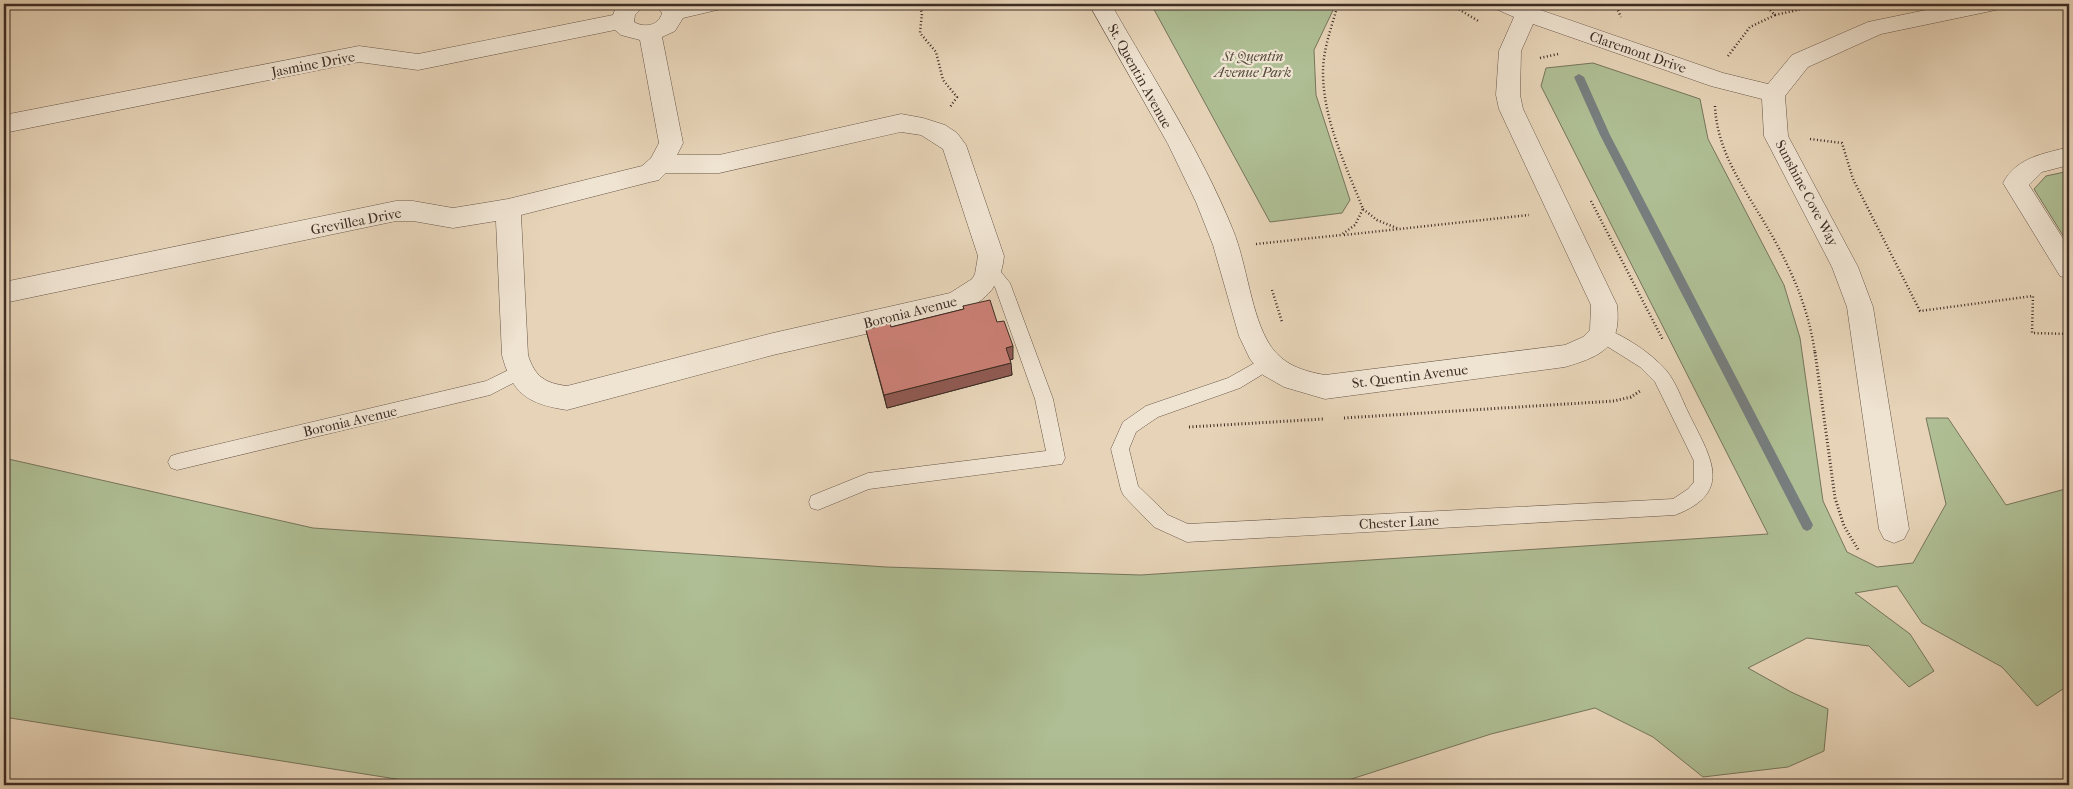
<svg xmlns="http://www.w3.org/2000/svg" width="2073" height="789" viewBox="0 0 2073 789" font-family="'IM FELL French Canon',serif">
  <rect width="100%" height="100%" fill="#e7d4b8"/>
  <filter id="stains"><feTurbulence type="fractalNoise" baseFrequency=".004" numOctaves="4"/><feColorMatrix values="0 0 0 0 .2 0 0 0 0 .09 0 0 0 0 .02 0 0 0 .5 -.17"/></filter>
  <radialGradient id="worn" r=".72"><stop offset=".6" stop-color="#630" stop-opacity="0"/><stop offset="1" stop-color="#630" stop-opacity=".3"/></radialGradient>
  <path fill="#afbe94" stroke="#76755c" d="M1151 4H1336L1314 50 1316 95 1350 200 1342 213 1270 222Z
    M1593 63 1700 99 1708 139 1784 285 1800 338 1823 501 1847 552 1877 567 1913 563 1946 504 1926 418H1948L2006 505 2069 488V685L2037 706 2002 667 1922 623 1897 586 1855 593 1910 634 1934 671 1909 687 1869 646 1807 638 1748 668 1791 692 1828 709 1824 751 1788 767 1703 777 1653 737 1595 708 1491 734 1333 785H434L4 717V458L313 528 886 567 1141 575 1768 534 1541 86 1546 68Z
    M2069 171V245L2034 189 2046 176Z"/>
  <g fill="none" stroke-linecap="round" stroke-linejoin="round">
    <path fill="#777e7e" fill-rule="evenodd" d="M1579 74 1584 77 1610 135 1811 521 1813 525 1811 529 1807 531 1803 529 1600 135 1574 77Z"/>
    <defs>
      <path id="lane" d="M990 264 996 266 1010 283 1053 399 1065 458 1062 464 869 489 818 510 811 508 809 502 811 496 868 473 1046 451 1035 399 995 287 982 271 984 266Z
        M1603 328C1624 335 1651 353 1666 370 1676 382 1682 400 1689 414 1709 455 1736 492 1675 515L1187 542 1154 527 1124 496 1121 490 1111 449 1123 422 1146 406 1228 378 1267 356 1273 358 1276 363 1273 368 1240 388 1158 417 1136 432 1129 449 1138 486 1168 515 1188 524 1673 499 1688 489 1694 482V461L1655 382 1640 367 1597 340 1595 335 1597 330Z
        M519 365 525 367 528 372 525 377 490 395 177 470 171 468 168 462 171 456 177 454 486 381Z"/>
      <path id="street" d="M620 4H646L635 15 634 22C644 28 659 26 662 13L655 4H724L721 9 683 18 675 31 662 37 683 143 677 155H719L901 114 923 118 945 125 957 133 966 145 1004 256C1001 288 983 304 954 314L773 355 567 410C528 404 512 394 502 355L496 221 453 228 413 221H396L4 303V282L396 201H413L453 208 508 199 642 166 651 158 659 143 640 40 621 35 615 30 418 70 359 62 4 133V115L359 46 418 54 613 15 616 7ZM901 132 921 135 943 149 978 256 975 274 972 279 950 293 773 333 567 386C545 383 535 377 528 355L521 215 650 182 659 180 666 173H719Z
        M1089 4H1111C1153 78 1201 151 1233 230 1247 264 1251 316 1270 345 1283 365 1303 371 1325 375L1565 345 1583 337 1590 330 1591 305 1499 109 1496 95 1499 51 1514 17 1496 9 1493 4H1523L1723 73 1768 84 1792 55 1868 22 1955 4H2002L1999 9 1991 11 1881 34 1808 67 1785 96 1788 136 1858 267 1873 307 1909 529 1904 539 1894 543 1884 539 1879 529 1847 307 1832 267 1764 136 1762 99 1711 86 1533 24 1521 51 1520 95 1523 109 1617 305C1622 348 1601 356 1565 367L1325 399 1284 387 1263 375 1250 359 1239 336 1213 245 1196 202 1168 144Z
        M2069 147V165L2042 172 2029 185 2069 248V279L2060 276 2003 183C2017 157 2043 154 2069 147Z"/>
    </defs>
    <use href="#lane" stroke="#685649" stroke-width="1"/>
    <use href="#street" stroke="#685649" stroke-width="1"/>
    <path stroke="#3d2c24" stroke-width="2.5" stroke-dasharray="1 2.5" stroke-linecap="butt" d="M919 4 922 13 920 33 936 52 943 80 957 97 950 107
      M1450 4 1480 22
      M1615 4 1621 17
      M1775 15 1824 4
      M1728 56 1750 27 1775 15 1764 4
      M1540 58 1558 54
      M1715 106C1717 152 1744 188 1767 227 1790 266 1809 308 1815 354
      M1810 139 1842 143 1853 179 1920 311 2033 296 2032 333 2069 334
      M1591 201 1663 340
      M1363 209 1377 220 1399 229
      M1344 235 1529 215
      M1256 244 1341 235 1355 225 1363 209C1346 166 1323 120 1323 72 1323 49 1332 26 1338 4
      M1272 290 1282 322"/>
    <path stroke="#3d2c24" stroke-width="3" stroke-dasharray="1 2.5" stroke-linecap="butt" d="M1815 352 1835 498 1844 526 1859 551
      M1344 418 1614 401 1631 397 1640 391
      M1189 427 1323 419"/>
    <use href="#lane" fill="#efe3d1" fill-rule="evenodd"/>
    <use href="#street" fill="#efe3d1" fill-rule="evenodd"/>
  </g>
  <path fill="#b06f66" stroke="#3d2c24" d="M963 306 997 322 1013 359 1010 360 1012 375 887 408 866 330 891 327 964 309Z"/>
  <path fill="#905a53" stroke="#3d2c24" d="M1013 346V359L1007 361 1006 348Z
    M1011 363 1012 375 887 408 884 395Z"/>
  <path fill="#cd8177" stroke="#3d2c24" d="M990 300 997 322 1004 321 1013 346 1006 348 1011 363 884 395 866 330 890 323 891 327 964 309 963 306Z"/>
  <g text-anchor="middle" stroke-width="4.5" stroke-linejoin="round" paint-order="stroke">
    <g font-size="14" fill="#3d2c24" stroke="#efe3d1">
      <text transform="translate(1638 52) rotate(19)" y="5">Claremont Drive</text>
      <text transform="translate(313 64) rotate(-11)" y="5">Jasmine Drive</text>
      <text transform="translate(1140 76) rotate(61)" y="5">St. Quentin Avenue</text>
      <text transform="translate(1807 193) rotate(62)" y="5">Sunshine Cove Way</text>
      <text transform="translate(356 221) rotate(-11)" y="5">Grevillea Drive</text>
      <text transform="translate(910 312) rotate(-14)" y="5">Boronia Avenue</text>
      <text transform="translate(1410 376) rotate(-7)" y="5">St. Quentin Avenue</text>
      <text transform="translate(350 421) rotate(-13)" y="5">Boronia Avenue</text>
      <text transform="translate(1399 522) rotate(-3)" y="5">Chester Lane</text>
    </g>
    <g font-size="14" font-style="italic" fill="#54493a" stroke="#efe3d1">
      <text x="1253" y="61">St Quentin<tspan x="1253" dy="16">Avenue Park</tspan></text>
    </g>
  </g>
  <rect width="2073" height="789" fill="none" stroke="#e7d4b8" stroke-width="20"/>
  <rect x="5" y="5" width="2063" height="779" fill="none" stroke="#3d2c24" stroke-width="2.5"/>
  <rect x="10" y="10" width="2053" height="769" fill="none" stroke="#3d2c24"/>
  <rect width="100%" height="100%" filter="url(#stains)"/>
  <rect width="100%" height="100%" fill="url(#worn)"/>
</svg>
